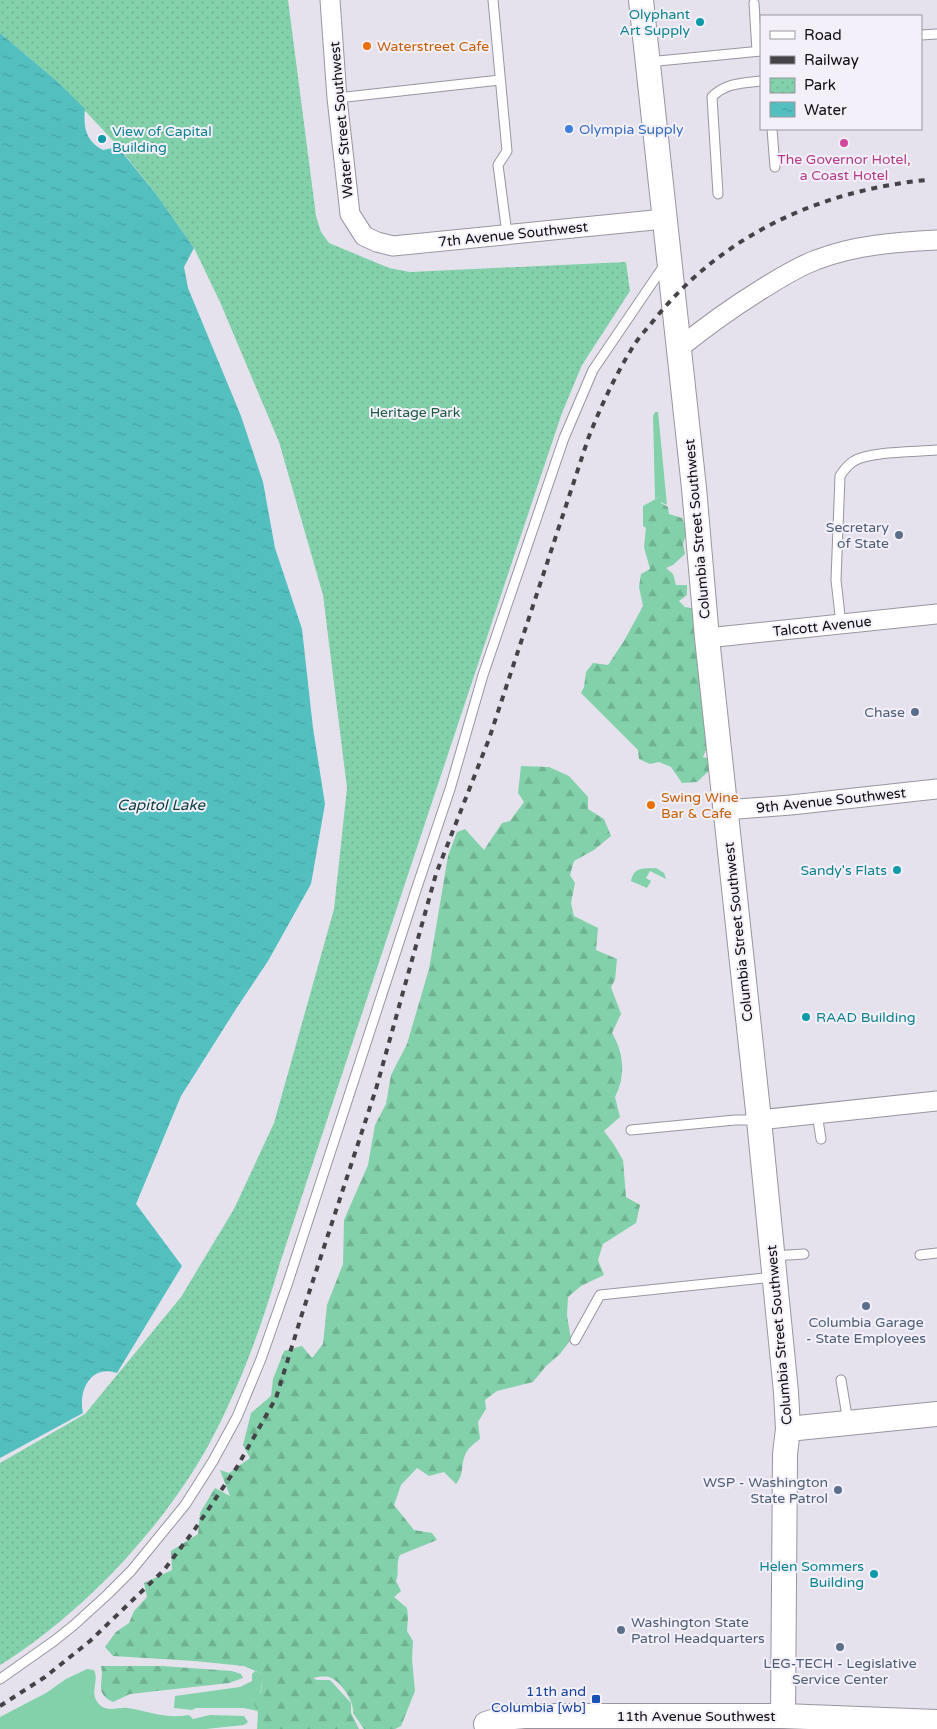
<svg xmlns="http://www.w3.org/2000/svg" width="937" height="1729" viewBox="0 0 937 1729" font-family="'Varela Round',sans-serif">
  <defs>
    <pattern id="forest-firs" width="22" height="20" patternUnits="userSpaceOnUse" patternTransform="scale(1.25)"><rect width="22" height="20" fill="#82d1aa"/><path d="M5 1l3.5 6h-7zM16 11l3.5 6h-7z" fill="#6fb291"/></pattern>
    <pattern id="park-dots" width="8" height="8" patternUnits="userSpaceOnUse" patternTransform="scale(1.25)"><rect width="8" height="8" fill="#82d1aa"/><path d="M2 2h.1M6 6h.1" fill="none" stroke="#6fb291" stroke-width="1.8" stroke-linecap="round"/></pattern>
    <pattern id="water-ripples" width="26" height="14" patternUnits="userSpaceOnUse" patternTransform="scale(1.25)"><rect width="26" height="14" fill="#53bfbf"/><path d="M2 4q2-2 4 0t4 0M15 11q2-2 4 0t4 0" fill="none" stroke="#47a3a3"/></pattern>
  </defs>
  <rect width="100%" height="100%" fill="#e6e2ed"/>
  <path fill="#82d1aa" d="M655 412H658L667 505 661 502V496L655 499 653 416Z
    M656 868 664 873 666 879 650 871 646 878 651 881 647 888 631 881C634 866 644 869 656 868Z
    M87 1669 94 1670C99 1680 91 1690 96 1700 105 1715 118 1706 128 1708 151 1712 165 1719 189 1715L193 1719 210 1715 244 1716 248 1722 244 1725 206 1729H0V1717L46 1693 66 1679Z
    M255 1671 268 1676 262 1681 258 1711 243 1708H196L192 1710 174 1708 175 1696 240 1687 252 1681V1674Z"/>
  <path fill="url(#forest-firs)" d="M661 496V503L668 507 669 514 682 518 687 531 683 544 685 554 673 565 666 568 673 574 676 585H687V595L679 601 685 607 702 610 709 711 705 732 709 743 703 757 711 759V769L697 782 682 783 671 767 659 762 650 764 639 759 638 750 581 693 584 687 586 672 593 663 608 665 624 641 643 606 639 587 641 574 650 569 644 547 646 528 643 526V506Z
    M521 766 549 767 569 776 588 797V809L604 819 611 836 594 850 574 861 570 875 575 883 571 903 574 916 598 928 596 950 617 959 615 980 611 987 621 1014 612 1033C624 1053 626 1076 615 1097L620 1117 604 1131 613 1143 623 1160 626 1197 640 1205 636 1223 603 1244 598 1260 604 1275 581 1286 568 1297 567 1316 571 1339 560 1354 546 1366 533 1382 497 1391 485 1400 486 1409 478 1422 480 1439C475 1443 468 1448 466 1453 460 1465 465 1473 456 1484L444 1472 429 1476 417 1468 401 1485 394 1505 414 1530 432 1533 437 1540 400 1555C395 1565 400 1571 396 1581L401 1591 394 1597 407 1608 408 1616 407 1631 413 1641 412 1659 415 1691 401 1726 395 1729H364L353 1713C355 1702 340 1680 329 1677 324 1676 317 1677 313 1678L317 1680H330L351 1703V1713L359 1729H257L258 1712 254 1704 255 1696 261 1693 262 1681 267 1676 244 1666 194 1661 113 1656 105 1647 116 1632 129 1623 134 1611 147 1597 144 1583 172 1570 171 1551 198 1534 200 1513 215 1488 230 1496 220 1470 229 1473 250 1458 243 1445 251 1413 271 1396 273 1379 284 1351 302 1346 312 1358 323 1344 327 1305 343 1264 344 1220 368 1165 375 1125 386 1104 391 1075 407 1044 429 969 448 856 457 832 465 829 484 850 502 823 510 821 524 802 518 793Z
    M101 1666H162L232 1671 241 1674 243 1678 229 1683 130 1694 113 1702C93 1692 105 1683 101 1666Z"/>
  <path fill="url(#park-dots)" d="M0 0H288L316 216 321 232 329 243 389 268 410 272 626 262 630 291 582 365 562 413C467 696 373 979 280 1263 262 1326 239 1389 208 1446 162 1529 81 1615 0 1665V1463L85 1414 181 1297 234 1209 274 1123 334 909 347 788 323 595 279 442 220 302 194 248 156 194 119 147 58 82 0 33Z"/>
  <path fill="url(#water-ripples)" d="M0 33 58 82 85 109C83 127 86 142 103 150L118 147 156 194 194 248 184 267 188 288 241 416 263 482 275 548 302 629 313 728 325 804 311 884 268 961 236 1009 181 1096 136 1204 182 1266 117 1373C91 1364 78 1390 83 1413L0 1458Z"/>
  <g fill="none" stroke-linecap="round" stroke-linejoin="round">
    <defs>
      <path id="service" d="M493 0 507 151 498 165 507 234
        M754 3 757 51
        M921 35 937 34
        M648 62 761 51
        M337 98 500 80
        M772 129 775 167
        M718 194 712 97C725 83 743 83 761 81
        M841 624 836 580 840 476C844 470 847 465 854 461 870 451 917 452 937 450
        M817 1114 821 1139
        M631 1130 735 1120H759
        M920 1255 937 1253
        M772 1256 804 1254
        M575 1340 600 1295 773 1277
        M841 1380 848 1422
        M0 1679 54 1641 74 1625 108 1594 131 1571 185 1505 213 1461 237 1417 261 1359 287 1285 418 884 450 789 483 675 564 438 593 370 665 264"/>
      <path id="minor" d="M330 0 337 98 350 214 364 236 377 242 393 246 664 219
        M678 349C705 327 733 307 762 289 780 278 797 267 816 260 854 245 897 242 937 240
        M707 638 937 614
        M725 810 791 805 937 789
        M759 1120 937 1101"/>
      <path id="tertiary" d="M641 0 694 488 707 638 759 1120 786 1392 788 1429 785 1454 783 1716
        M788 1429 937 1414
        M486 1724 504 1718 524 1716H783L937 1722"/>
    </defs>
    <use href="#service" stroke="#98959f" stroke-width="11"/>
    <use href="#minor" stroke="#98959f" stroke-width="21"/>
    <use href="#tertiary" stroke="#98959f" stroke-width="26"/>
    <use href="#service" stroke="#fff" stroke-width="9"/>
    <use href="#minor" stroke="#fff" stroke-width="19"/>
    <use href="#tertiary" stroke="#fff" stroke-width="24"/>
    <path stroke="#454348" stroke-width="4" stroke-dasharray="6 6" stroke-linecap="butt" d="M0 1706 45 1677 90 1641 164 1570 195 1529 237 1467 276 1398 302 1314 376 1089 436 874 489 739 588 439C600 408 614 378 631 350 637 339 646 330 654 320 722 235 819 191 926 180"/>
  </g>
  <g fill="#0f9aa8" stroke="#f3f0fa" stroke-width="2">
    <circle cx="700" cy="22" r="5"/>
    <circle cx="102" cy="139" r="5"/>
    <circle cx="897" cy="870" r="5"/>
    <circle cx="806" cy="1017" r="5"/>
    <circle cx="874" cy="1574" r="5"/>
  </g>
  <g fill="#e8710a" stroke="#f3f0fa" stroke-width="2">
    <circle cx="367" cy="46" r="5"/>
    <circle cx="651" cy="805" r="5"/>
  </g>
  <circle fill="#3f7fe0" stroke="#f3f0fa" stroke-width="2" cx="569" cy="129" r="5"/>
  <circle fill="#d1479c" stroke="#f3f0fa" stroke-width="2" cx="844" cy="143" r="5"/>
  <g fill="#5c6f8a" stroke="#f3f0fa" stroke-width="2">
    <circle cx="899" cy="535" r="5"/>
    <circle cx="915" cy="712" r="5"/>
    <circle cx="866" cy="1306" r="5"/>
    <circle cx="838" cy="1490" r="5"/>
    <circle cx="621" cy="1630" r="5"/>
    <circle cx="840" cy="1647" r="5"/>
  </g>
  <rect fill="#1a4fb4" stroke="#f3f0fa" stroke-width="2" x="591" y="1694" width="10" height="10" rx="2.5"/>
  <g text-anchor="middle" stroke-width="4" stroke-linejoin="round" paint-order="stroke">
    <g font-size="14" fill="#0d838f" stroke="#f3f0fa" text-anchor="end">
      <text x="690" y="19">Olyphant<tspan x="690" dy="16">Art Supply</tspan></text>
      <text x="112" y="136" text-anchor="start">View of Capital<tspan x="112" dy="16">Building</tspan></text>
      <text x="887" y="875">Sandy's Flats</text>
      <text x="816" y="1022" text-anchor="start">RAAD Building</text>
      <text x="864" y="1571">Helen Sommers<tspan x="864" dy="16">Building</tspan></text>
    </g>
    <g font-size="14" fill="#c56008" stroke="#f3f0fa" text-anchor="start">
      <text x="377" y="51">Waterstreet Cafe</text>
      <text x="661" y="802">Swing Wine<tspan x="661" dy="16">Bar &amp; Cafe</tspan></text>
    </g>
    <g font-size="14" fill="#0e0d10" stroke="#f3f0fa">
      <text transform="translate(341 120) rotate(-95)" y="5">Water Street Southwest</text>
      <text transform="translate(513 234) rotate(-6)" y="5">7th Avenue Southwest</text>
      <text transform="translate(697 529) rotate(-95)" y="5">Columbia Street Southwest</text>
      <text transform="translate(822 626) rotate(-6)" y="5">Talcott Avenue</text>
      <text transform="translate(831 800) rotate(-6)" y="5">9th Avenue Southwest</text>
      <text transform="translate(738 932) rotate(-96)" y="5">Columbia Street Southwest</text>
      <text transform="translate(779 1335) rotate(-95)" y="5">Columbia Street Southwest</text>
      <text x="696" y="1721">11th Avenue Southwest</text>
    </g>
    <g font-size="14" fill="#366cbe" stroke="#f3f0fa" text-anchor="start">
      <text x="579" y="134">Olympia Supply</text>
    </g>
    <g font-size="14" fill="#b23c85" stroke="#f3f0fa">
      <text x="844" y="164">The Governor Hotel,<tspan x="844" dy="16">a Coast Hotel</tspan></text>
    </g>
    <g font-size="14" fill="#1e5c42" stroke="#f3f0fa">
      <text x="415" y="417">Heritage Park</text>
    </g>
    <g font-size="14" fill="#4e5e75" stroke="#f3f0fa" text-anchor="end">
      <text x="889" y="532">Secretary<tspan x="889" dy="16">of State</tspan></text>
      <text x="905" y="717">Chase</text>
      <text x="866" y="1327" text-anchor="middle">Columbia Garage<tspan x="866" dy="16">- State Employees</tspan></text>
      <text x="828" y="1487">WSP - Washington<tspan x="828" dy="16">State Patrol</tspan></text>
      <text x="631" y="1627" text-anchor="start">Washington State<tspan x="631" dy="16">Patrol Headquarters</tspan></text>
      <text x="840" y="1668" text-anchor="middle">LEG-TECH - Legislative<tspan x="840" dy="16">Service Center</tspan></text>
    </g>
    <g font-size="14" fill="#164399" stroke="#f3f0fa" text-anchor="end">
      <text x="586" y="1696">11th and<tspan x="586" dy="16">Columbia [wb]</tspan></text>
    </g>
    <g font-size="15" font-style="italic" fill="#0a3e3e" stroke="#f3f0fa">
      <text x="161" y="810">Capitol Lake</text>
    </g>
  </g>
  <rect x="760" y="15" width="162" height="115" fill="#f3f0fa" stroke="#97959c"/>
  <rect x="770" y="31" width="25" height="8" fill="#ffffff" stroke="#97959c"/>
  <text x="804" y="40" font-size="15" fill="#0e0d10">Road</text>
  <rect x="770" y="56" width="25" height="8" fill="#454348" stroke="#97959c"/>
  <text x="804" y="65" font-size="15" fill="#0e0d10">Railway</text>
  <rect x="770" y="78" width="25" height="15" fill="url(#park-dots)" stroke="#97959c"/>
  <text x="804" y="90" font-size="15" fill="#0e0d10">Park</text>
  <rect x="770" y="102" width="25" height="15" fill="url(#water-ripples)" stroke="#97959c"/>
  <text x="804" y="115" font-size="15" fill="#0e0d10">Water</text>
</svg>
